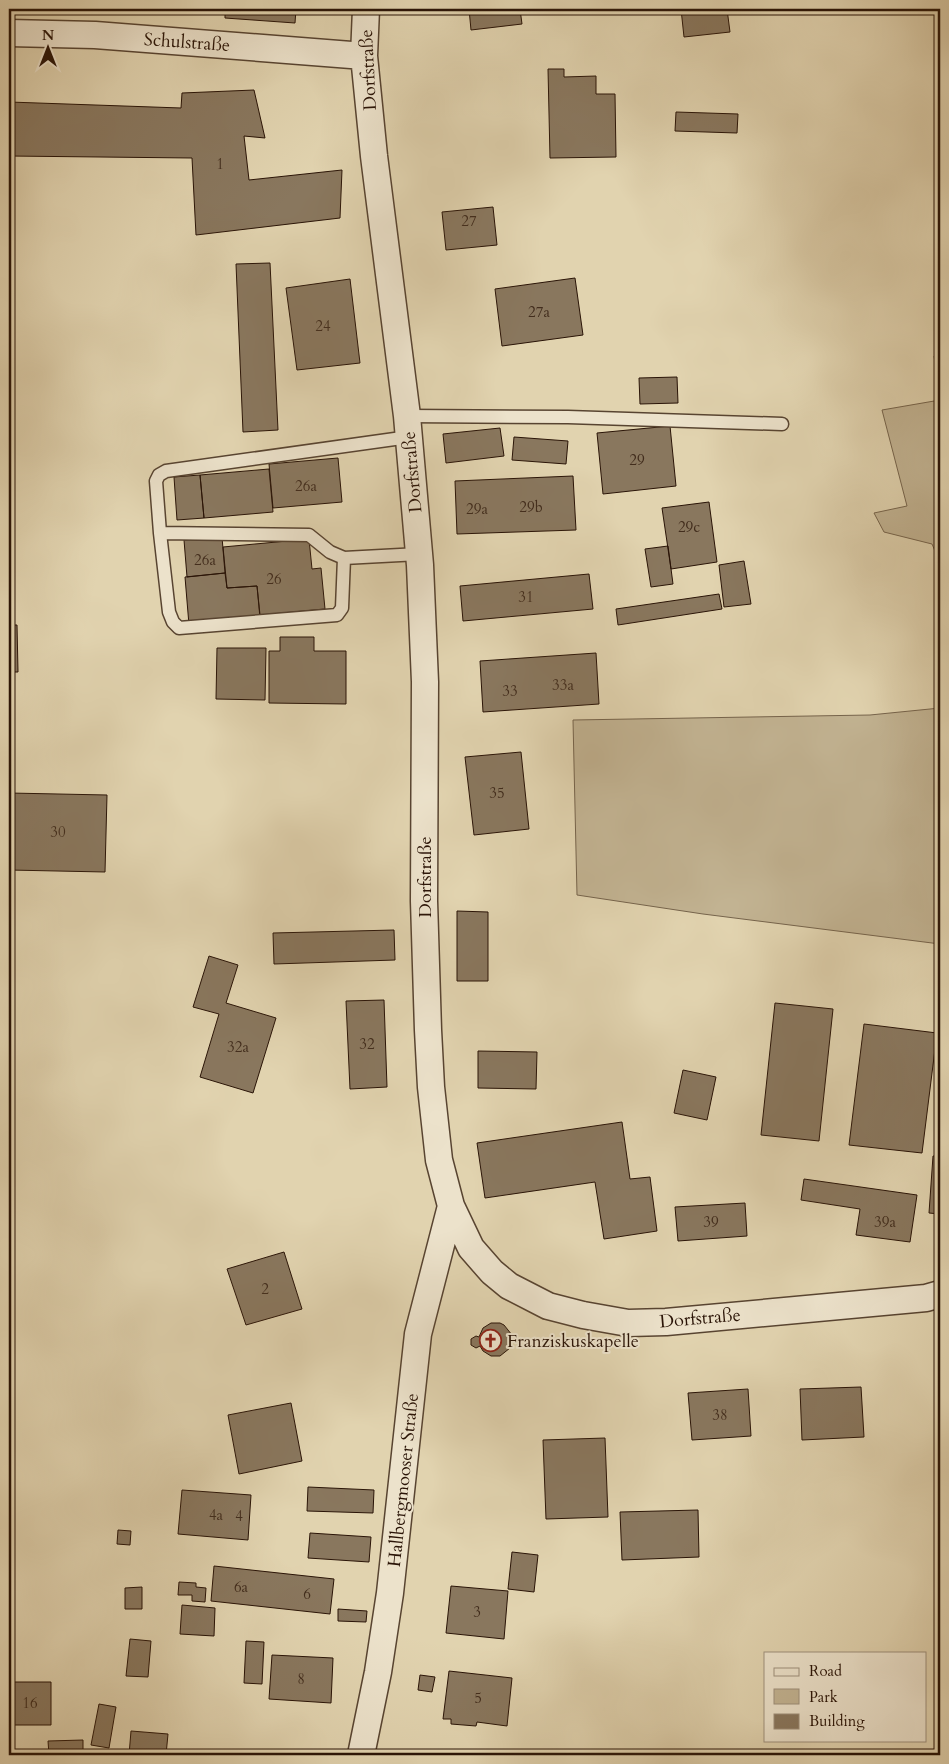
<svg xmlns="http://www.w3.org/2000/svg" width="949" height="1764" viewBox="0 0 949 1764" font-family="Cardo,serif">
  <rect width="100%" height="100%" fill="#e1d3af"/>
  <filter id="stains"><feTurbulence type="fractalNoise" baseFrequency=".004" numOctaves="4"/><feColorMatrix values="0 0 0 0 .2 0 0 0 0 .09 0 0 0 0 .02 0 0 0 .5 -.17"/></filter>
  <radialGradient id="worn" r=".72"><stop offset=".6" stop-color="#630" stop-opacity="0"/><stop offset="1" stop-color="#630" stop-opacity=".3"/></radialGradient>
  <path fill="#c2b392" stroke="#76644c" d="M934 356H940V396Z
    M940 400V563L932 544 884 532 874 513 907 506 882 410Z
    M940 708V944L703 914 577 895 573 720 870 715Z"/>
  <path fill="#89775e" stroke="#2a1407" d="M225 9H296L295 23 225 18Z
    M469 9H520L522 24 471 30Z
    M681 9H727L730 32 684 37Z
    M548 69H564V77L596 76V94H615L616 157 550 158Z
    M254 90 265 138 244 136 249 180 342 170 340 218 196 235 192 158 9 156V102L181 108 182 93Z
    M676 112 738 114 737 133 675 131Z
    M493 207 497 245 446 250 442 212Z
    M270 263 278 430 243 432 236 264Z
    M575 278 583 335 502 346 495 289Z
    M350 279 360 363 297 370 286 288Z
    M677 377 678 403 640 404 639 378Z
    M670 426 676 486 603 494 597 433Z
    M500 428 504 456 446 463 443 434Z
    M514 437 568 441 566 464 512 460Z
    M338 458 342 502 273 508 269 464Z
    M269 469 273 512 204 518 200 475Z
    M200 475 204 518 177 520 174 477Z
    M573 476 576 530 457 534 455 481Z
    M709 502 717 562 671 569 662 508Z
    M222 537 225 573 187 577 184 540Z
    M309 539 312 569 321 568 325 609 260 615 257 586 227 588 223 547Z
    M668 546 673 584 651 587 645 549Z
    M744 561 751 604 724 607 719 565Z
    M225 573 227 588 257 586 260 618 189 625 185 577Z
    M589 574 593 609 463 621 460 586Z
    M719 594 722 609 618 625 616 609Z
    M9 625H17L18 672H9Z
    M280 637H314V651H346V704L269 703V651H280Z
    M217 648H266L265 700 216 699Z
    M596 653 599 704 483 712 480 661Z
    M521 752 529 829 474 835 465 757Z
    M9 793 107 795 105 872 9 870Z
    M457 911 488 912V981H457Z
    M394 930 395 960 274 964 273 933Z
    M209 956 238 965 226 1003 276 1018 253 1093 200 1077 219 1014 193 1007Z
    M384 1000 387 1087 350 1089 346 1001Z
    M775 1003 833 1009 819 1141 761 1135Z
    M864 1024 937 1033 922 1153 849 1145Z
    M478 1051 537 1052 536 1089 478 1088Z
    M683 1070 716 1077 707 1120 674 1113Z
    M622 1122 630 1179 650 1177 657 1231 604 1239 595 1182 485 1198 477 1143Z
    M933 1156H940V1214L929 1213Z
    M804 1179 917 1195 910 1242 856 1235 860 1209 801 1200Z
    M745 1203 747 1236 678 1241 675 1207Z
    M284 1252 302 1309 246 1325 227 1269Z
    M491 1323H500L504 1325 512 1335 510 1348 500 1356H491L483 1351 480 1346 476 1348 471 1345V1339L476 1336 479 1337 483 1328Z
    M861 1387 864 1437 802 1440 800 1389Z
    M748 1389 751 1436 692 1440 688 1393Z
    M291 1403 302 1461 239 1474 228 1415Z
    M605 1438 608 1517 546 1519 543 1440Z
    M308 1487 374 1490 373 1513 307 1511Z
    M182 1490 251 1495 248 1540 178 1534Z
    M698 1510 699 1557 622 1560 620 1512Z
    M118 1530 131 1531 130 1545 117 1544Z
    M310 1533 371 1537 369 1562 308 1558Z
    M512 1552 538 1555 534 1592 508 1589Z
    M214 1566 334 1579 330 1614 211 1601Z
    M179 1582 196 1583V1587L206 1588 205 1602 192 1601V1595H178Z
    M451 1586 508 1591 504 1639 446 1633Z
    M142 1587V1609H125V1588Z
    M182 1605 215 1608 214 1636 180 1634Z
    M338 1609 367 1611 366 1622 338 1621Z
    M130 1639 151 1641 148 1677 126 1676Z
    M246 1641 264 1642 262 1684 244 1683Z
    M272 1655 333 1658 331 1703 269 1699Z
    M449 1671 512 1678 507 1726 477 1722 476 1726 451 1724V1719H443Z
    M420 1675 435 1677 432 1692 418 1690Z
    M9 1682H51V1725H9Z
    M99 1704 116 1707 109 1748 91 1745Z
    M131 1731 168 1734 166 1755H129Z
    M83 1740V1755H49L48 1741Z"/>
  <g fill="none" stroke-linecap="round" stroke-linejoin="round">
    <defs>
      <path id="lane" d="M407 416 568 417 782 424
        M160 533 309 535 330 552 344 558 419 554
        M344 558 342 608 337 615 179 628 173 622 169 612 160 533 156 481 159 475 166 471 409 437"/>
      <path id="street" d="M366 9 364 56 374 156 407 416 420 565 425 682 424 901 428 1030 431 1087 439 1160 451 1206 471 1248 492 1272 509 1286 548 1306 583 1315 628 1323 666 1322 926 1298 940 1294
        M9 33 95 35 364 56
        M361 1755 378 1672 390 1593 418 1334 451 1206"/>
    </defs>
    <use href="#lane" stroke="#584431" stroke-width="15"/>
    <use href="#street" stroke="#584431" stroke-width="29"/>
    <use href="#lane" stroke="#ece2cb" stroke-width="12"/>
    <use href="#street" stroke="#ece2cb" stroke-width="26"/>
  </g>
  <defs>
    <symbol id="church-ring" viewBox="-11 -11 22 22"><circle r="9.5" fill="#ece2cb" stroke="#8f2418" stroke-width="1.5"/><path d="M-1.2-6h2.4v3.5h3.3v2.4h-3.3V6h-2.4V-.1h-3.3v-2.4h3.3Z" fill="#8f2418"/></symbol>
  </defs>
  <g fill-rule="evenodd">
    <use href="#church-ring" x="478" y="1328" width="25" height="25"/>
  </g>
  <g text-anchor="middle" stroke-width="4" stroke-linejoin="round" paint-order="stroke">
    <g font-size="15" fill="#422d1d">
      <text x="220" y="169">1</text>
      <text x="469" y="226">27</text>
      <text x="539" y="317">27a</text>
      <text x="323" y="331">24</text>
      <text x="637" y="465">29</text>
      <text x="306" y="491">26a</text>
      <text x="531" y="512">29b</text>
      <text x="477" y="514">29a</text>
      <text x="689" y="532">29c</text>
      <text x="205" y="565">26a</text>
      <text x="274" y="584">26</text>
      <text x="526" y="602">31</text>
      <text x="563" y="690">33a</text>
      <text x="510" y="696">33</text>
      <text x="497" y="798">35</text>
      <text x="58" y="837">30</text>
      <text x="367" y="1049">32</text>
      <text x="238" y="1052">32a</text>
      <text x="711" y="1227">39</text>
      <text x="885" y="1227">39a</text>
      <text x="265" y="1294">2</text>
      <text x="720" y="1420">38</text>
      <text x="216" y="1520">4a</text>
      <text x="239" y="1521">4</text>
      <text x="241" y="1592">6a</text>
      <text x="307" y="1599">6</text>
      <text x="477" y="1617">3</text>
      <text x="301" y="1684">8</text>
      <text x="478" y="1703">5</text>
      <text x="30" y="1708">16</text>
    </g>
    <g font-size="18" fill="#2a1407" stroke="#ece2cb">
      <text transform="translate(187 42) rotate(4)" y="6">Schulstraße</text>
      <text transform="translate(368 70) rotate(-93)" y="6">Dorfstraße</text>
      <text transform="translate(412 472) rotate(-95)" y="6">Dorfstraße</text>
      <text transform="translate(425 877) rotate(-90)" y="6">Dorfstraße</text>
      <text transform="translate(700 1318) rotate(-5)" y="6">Dorfstraße</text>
      <text transform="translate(403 1480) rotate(-84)" y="6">Hallbergmooser Straße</text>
    </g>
    <g font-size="18" fill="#2a1407" stroke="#ece2cb" text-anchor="start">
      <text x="507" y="1347">Franziskuskapelle</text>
    </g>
  </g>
  <rect width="949" height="1764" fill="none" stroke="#e1d3af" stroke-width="30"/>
  <rect x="10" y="10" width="929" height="1744" fill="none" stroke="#2a1407" stroke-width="2.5"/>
  <rect x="15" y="15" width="919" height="1734" fill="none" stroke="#2a1407"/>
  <rect x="764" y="1652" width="162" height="90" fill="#ece2cb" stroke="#9e907d"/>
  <rect x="774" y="1668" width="25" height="8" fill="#ece2cb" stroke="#9e907d"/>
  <text x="809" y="1676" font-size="15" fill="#2a1407">Road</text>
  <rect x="774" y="1689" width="25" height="15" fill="#c2b392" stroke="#9e907d"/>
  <text x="809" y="1702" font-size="15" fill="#2a1407">Park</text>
  <rect x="774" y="1714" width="25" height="15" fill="#89775e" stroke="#9e907d"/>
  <text x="809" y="1726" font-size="15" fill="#2a1407">Building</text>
  <g transform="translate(48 48)" stroke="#ece2cb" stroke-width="4" paint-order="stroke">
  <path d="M0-4L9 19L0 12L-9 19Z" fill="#2a1407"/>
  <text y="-8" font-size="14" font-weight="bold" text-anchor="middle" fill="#2a1407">N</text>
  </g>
  <rect width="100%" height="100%" filter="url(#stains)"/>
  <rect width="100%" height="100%" fill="url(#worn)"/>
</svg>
